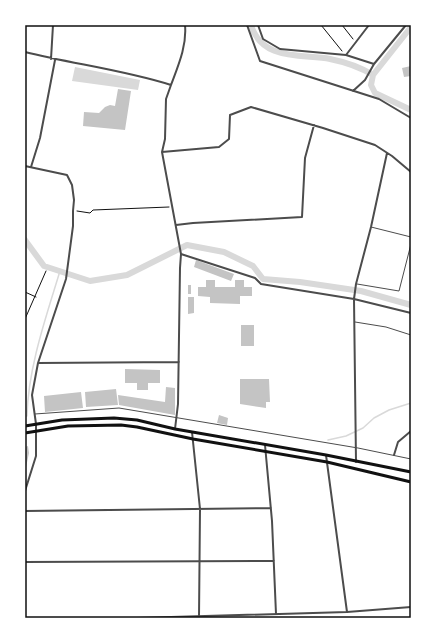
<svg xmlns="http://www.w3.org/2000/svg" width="436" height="643" viewBox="0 0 436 643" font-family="'Space Grotesk',sans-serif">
  <rect width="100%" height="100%" fill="#fff"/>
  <path fill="#d9d9d9" d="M75 67 140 80 138 90 72 81Z"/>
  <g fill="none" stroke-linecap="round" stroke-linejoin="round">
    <path stroke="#d9d9d9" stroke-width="1.5" d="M25 416H27C28 368 46 317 60 271
      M328 440 346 436 363 428 374 418 389 410 411 403"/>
    <path stroke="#d9d9d9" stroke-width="6" d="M251 25C262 61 301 54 330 59 345 62 360 67 373 75
      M411 27 373 75 371 85 375 93 411 110
      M25 240 44 266 90 281 127 275 187 245 224 252 253 266 263 279 300 282 361 291 411 305"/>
  </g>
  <path fill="#c4c4c4" d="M411 66V76L404 77 402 68Z
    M118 89 131 91 125 130 83 126 84 112 99 113 105 107 110 105 115 106Z
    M196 260 234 274 231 281 194 267Z
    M206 280H215V287H235V280H244V287H252V296H240V304L210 303V297L198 296V287H206Z
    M188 285H191V294H188Z
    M188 297H194V313L188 314Z
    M241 325H254V346H241Z
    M125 369 160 370V383H148V390H137V383H125Z
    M240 379H269L270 402H266V408L240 404Z
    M166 387 175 388V415L119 405 118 395 165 402Z
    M116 389 118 405 86 407 85 392Z
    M81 392 83 408 45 412 44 396Z
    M219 415 228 418 227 425 217 423Z
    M28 446 29 453 25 472V447Z"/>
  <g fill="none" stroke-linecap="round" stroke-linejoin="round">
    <path stroke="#111" stroke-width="1" d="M321 25 342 51
      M342 25 353 39
      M77 211 90 213 93 210 169 207
      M25 292 36 297
      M25 319 46 271"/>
    <path stroke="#4c4c4c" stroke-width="1" d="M371 227 411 237
      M357 284 399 291 411 244
      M355 322 386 327 411 335
      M35 414 119 408 358 448 411 459"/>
    <path stroke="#4c4c4c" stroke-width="2" d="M247 25 260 61 379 99 411 118
      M258 25 263 39 280 49 346 55 374 64
      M25 52C73 64 124 70 171 85L166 99 165 139 162 152 181 254 180 268 178 404 175 429
      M346 55 369 25
      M51 59 53 25
      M171 85C178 66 187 46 185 25
      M353 91 365 80 374 64 406 25
      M162 152 219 147 229 139 230 115 251 107 323 128 375 145 392 156 411 172
      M25 166 67 175 72 185 74 200 73 211V226L66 279 38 363 32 395 36 424V456L25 491
      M31 167 40 138 55 60
      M176 225 193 223 302 217 305 158 314 125
      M181 254 255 278 261 284 354 299 411 313
      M38 363 179 362
      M192 432 200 509 199 617
      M265 445 272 521 276 614
      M326 455 347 612
      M394 455 398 442 411 431
      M356 462 354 299 356 284 371 227 387 153
      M25 511 271 508
      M25 562 274 561
      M137 618 347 612 411 607"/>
    <path stroke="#111" stroke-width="3" d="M25 426 62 420 114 418 137 420 175 429 326 455 411 472
      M25 433 68 426 121 425 137 427 193 439 327 462 411 482"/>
  </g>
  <rect width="436" height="643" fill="none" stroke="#ffffff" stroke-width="52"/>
  <rect x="26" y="26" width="384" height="591" fill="none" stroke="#111" stroke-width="1.5"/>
</svg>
